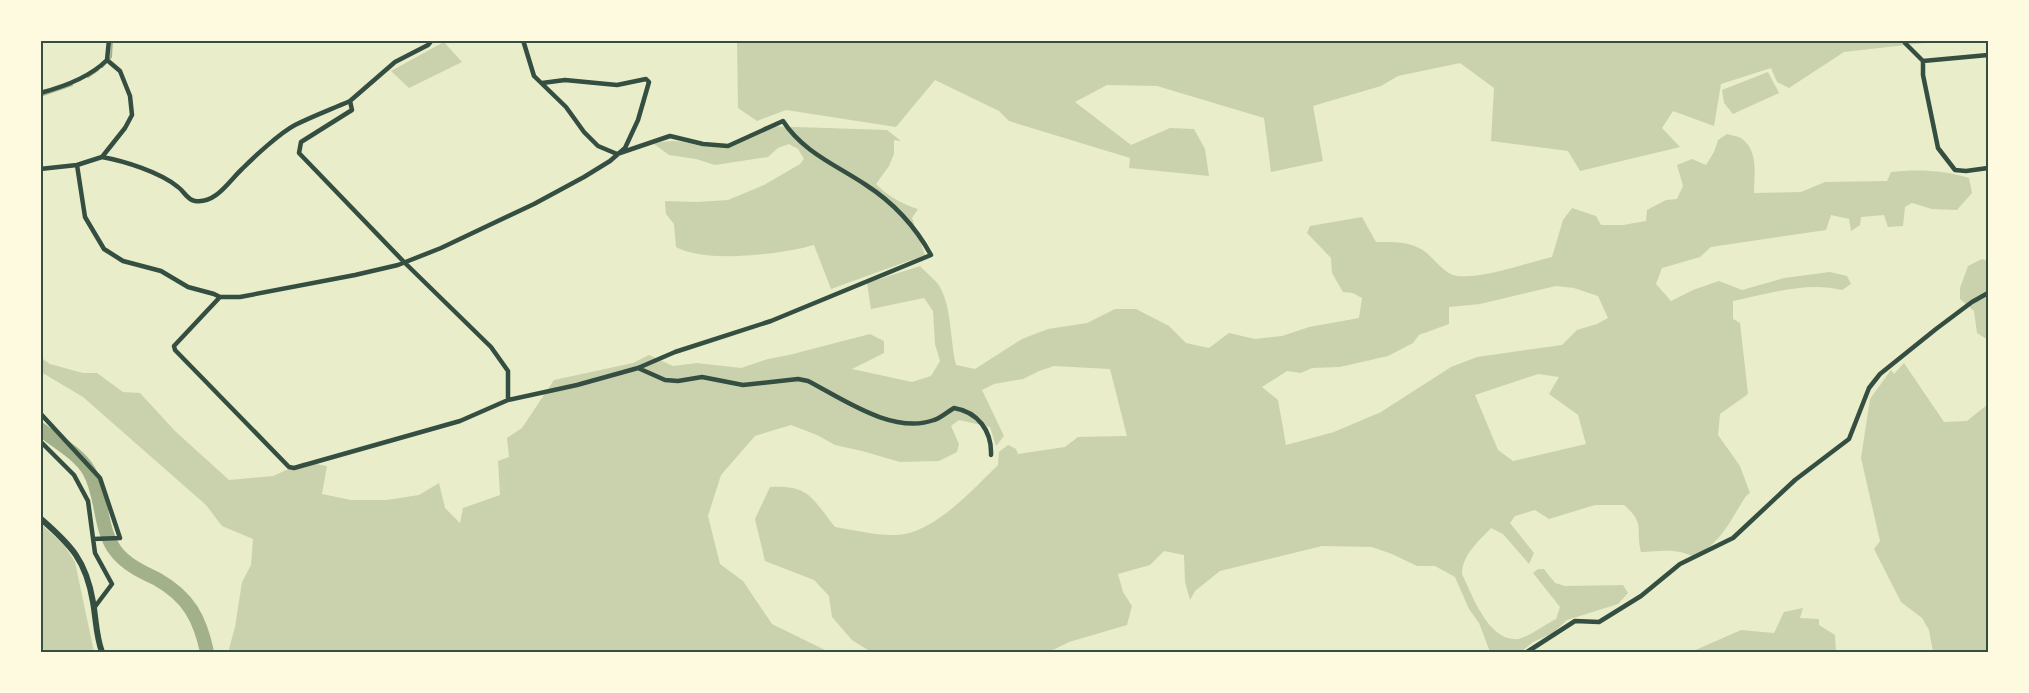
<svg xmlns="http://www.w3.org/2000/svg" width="2029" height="693" viewBox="0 0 2029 693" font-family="'Varela Round',sans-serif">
  <rect width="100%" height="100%" fill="#e9edc9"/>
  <path fill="#cad2ad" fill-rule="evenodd" d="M737 41H1981L1932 42 1844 52 1789 88 1777 82 1771 68 1721 84 1714 126 1673 111 1662 128 1680 147 1580 171 1568 151 1491 141 1494 88 1460 63 1398 76 1381 86 1313 106 1323 161 1271 172 1264 118 1157 86 1107 85 1075 102 1131 145 1170 128 1194 129 1205 149 1209 176 1129 168 1130 158 1009 121 999 111 935 80 896 127 786 110 757 121 738 108Z
    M444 42 462 62 409 88 391 71Z
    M1768 72 1779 93 1733 114 1724 103 1722 90Z
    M765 126 887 130 901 141 894 140V154L889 166 876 184C886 195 904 205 918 209L912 218 925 255 831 289 814 245C782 254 707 264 676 247L674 224 666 214 665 201 696 202 728 200 764 185 800 164 804 159 798 149 789 144 778 148 768 157 715 165 696 159 669 155 654 144C670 139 680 141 696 145 724 151 744 144 765 126Z
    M1727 134C1731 135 1737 136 1741 138 1759 150 1754 175 1754 193L1801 192 1825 182 1887 181 1891 172C1916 169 1945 170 1969 178L1972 193 1957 210 1932 209 1912 203 1905 207 1903 226 1888 227 1884 215 1861 217 1860 225 1851 231 1849 219 1831 215 1826 230 1711 247 1700 257 1662 268 1656 284 1671 301 1693 290 1719 281 1742 290 1784 278 1830 272 1847 276 1851 284 1842 290C1807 281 1768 294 1733 301V319L1740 323 1748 394 1720 414 1718 435 1740 466 1750 493 1746 496C1729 522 1723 541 1694 557 1677 548 1660 551 1641 552 1635 527 1646 524 1624 505H1595L1549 519 1535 510 1515 516 1510 523 1534 553 1529 564 1503 534 1491 528C1479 541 1462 555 1462 574 1472 594 1488 642 1518 639 1528 637 1546 624 1556 619L1560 607 1533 573 1538 569H1544L1555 583 1565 586 1623 585 1628 593 1618 604 1567 620 1553 633 1533 642 1521 652H1490L1479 623 1469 609 1455 577 1435 566H1417L1392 554 1372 547 1322 546 1220 571 1195 591 1190 600 1185 582 1184 555 1164 551 1150 565 1118 574 1123 592 1132 606 1127 625 1069 642 1049 652H871L852 640 832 617 829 596 814 580 765 561 755 519 770 487C810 484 813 500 835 527 855 530 877 536 896 535 934 534 973 489 998 465L999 452 1008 445 1016 449 1018 454 1065 447 1078 437 1127 436 1110 369 1054 366 1039 371 1023 379 994 384 982 390 1004 436 996 446 990 427 959 420 951 426 959 444 957 452 939 461 900 462 862 451 835 445 817 435 791 425 755 436 721 475 708 516 720 564 743 581 772 624 829 652H231L229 649 235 627 242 582 251 565 253 539 222 526 206 505 83 397 41 372 40 357 50 364 83 373H97L123 392 140 393 175 431 229 480 273 476 304 462 327 466 322 494 351 500H387L419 495 439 483 445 508 460 523 463 508 500 495 498 461 509 457 507 438 522 428 554 380 633 363 649 355 673 366 697 363 741 368 768 359 789 355 870 334 884 341V353L852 369 912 382 931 376 940 361 935 344 933 311 924 298 871 309 867 283 920 266C926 273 935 279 940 287 952 309 950 340 956 365L975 369 1022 339 1048 329 1087 323 1115 309H1136L1169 326 1186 343 1209 348 1229 333 1255 339 1282 336 1309 327 1359 318 1362 298 1353 293 1343 292 1332 273 1331 258 1307 233 1310 226 1362 217 1376 242C1391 242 1407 241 1421 249 1434 256 1441 273 1457 276 1483 279 1526 263 1552 257L1563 220 1572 208 1596 216 1601 225H1623L1646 221 1647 210 1666 200 1677 199 1683 186 1677 165 1692 159 1706 165 1714 152 1718 140ZM1556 286 1574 288 1598 296 1608 318 1597 324 1577 330 1562 345 1477 357 1451 367 1381 412 1334 432 1286 445 1278 400 1262 387 1287 371 1301 373 1312 368 1340 367 1388 356 1413 343 1419 335 1449 324V307L1480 304ZM1538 374 1559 377 1549 394 1578 415 1586 444 1513 461 1498 450 1475 395Z
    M1982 259 1988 261V340L1977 333 1974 311 1960 299V288L1968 266Z
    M1904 363 1944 422 1967 421 1988 404V652H1933L1929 630 1922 618 1901 602 1874 549 1880 541 1861 458 1870 399 1891 370 1894 374Z
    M40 523 64 545 75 562 94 652H44L40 636Z
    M1803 608 1800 618 1819 619V625L1835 635 1836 652H1691L1741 630 1774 633 1784 612Z"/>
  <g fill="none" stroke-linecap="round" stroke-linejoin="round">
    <path stroke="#a3b18a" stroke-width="2" d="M102 67 111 57 112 40
      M88 77 98 70
      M40 96 72 85"/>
    <path stroke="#a3b18a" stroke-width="14" d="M40 429C56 441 79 454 89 471 103 495 99 528 115 550 125 564 142 572 157 579 189 597 200 619 207 652"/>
    <path stroke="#344e41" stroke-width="4.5" d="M432 40 428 45 395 62 350 101 352 110 301 142 299 153 404 262 491 347 508 371V400
      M1907 40 1905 43 1923 61V75L1938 148 1955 170 1966 171 1988 168
      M1923 61 1988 55
      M40 93C63 87 90 77 107 60
      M102 157C124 161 160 172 178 187 184 191 187 200 195 201 216 204 229 181 242 169 255 156 280 133 295 125 313 116 332 109 350 101
      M77 165 85 217 104 249 123 261 161 271 188 287 214 294 220 297H240L355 275 398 265 441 248 534 204 584 177 610 161 625 148 638 120 649 82 646 79 617 85 565 80 542 83
      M40 169 77 165 102 157 125 128 132 115 130 96 120 71 107 60 109 40
      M220 297 174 346 175 350 289 467 294 468 460 421 508 400 577 385 638 368 675 352 771 321 931 255C915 226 894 203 866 185 836 165 803 152 783 121L728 146 703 144 670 136 617 154 598 146 584 132 566 107 534 76 523 40
      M638 368 665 380 678 381 702 377 743 385 798 379 808 381C843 399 893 435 934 420 941 418 947 412 954 408 978 412 992 431 991 455
      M40 413 100 478 120 538 93 539
      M40 441 74 475 88 501 95 553 112 584 94 608
      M1527 652 1575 621 1599 622 1641 596 1680 564 1733 538 1795 480 1849 439 1869 388 1880 374 1936 329 1972 302 1988 293"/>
    <path stroke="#344e41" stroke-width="6" d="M40 518C71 545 86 560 93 602 96 619 96 636 102 652"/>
  </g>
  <rect width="2029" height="693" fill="none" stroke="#fefae0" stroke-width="84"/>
  <rect x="42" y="42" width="1945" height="609" fill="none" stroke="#344e41" stroke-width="2"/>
</svg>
